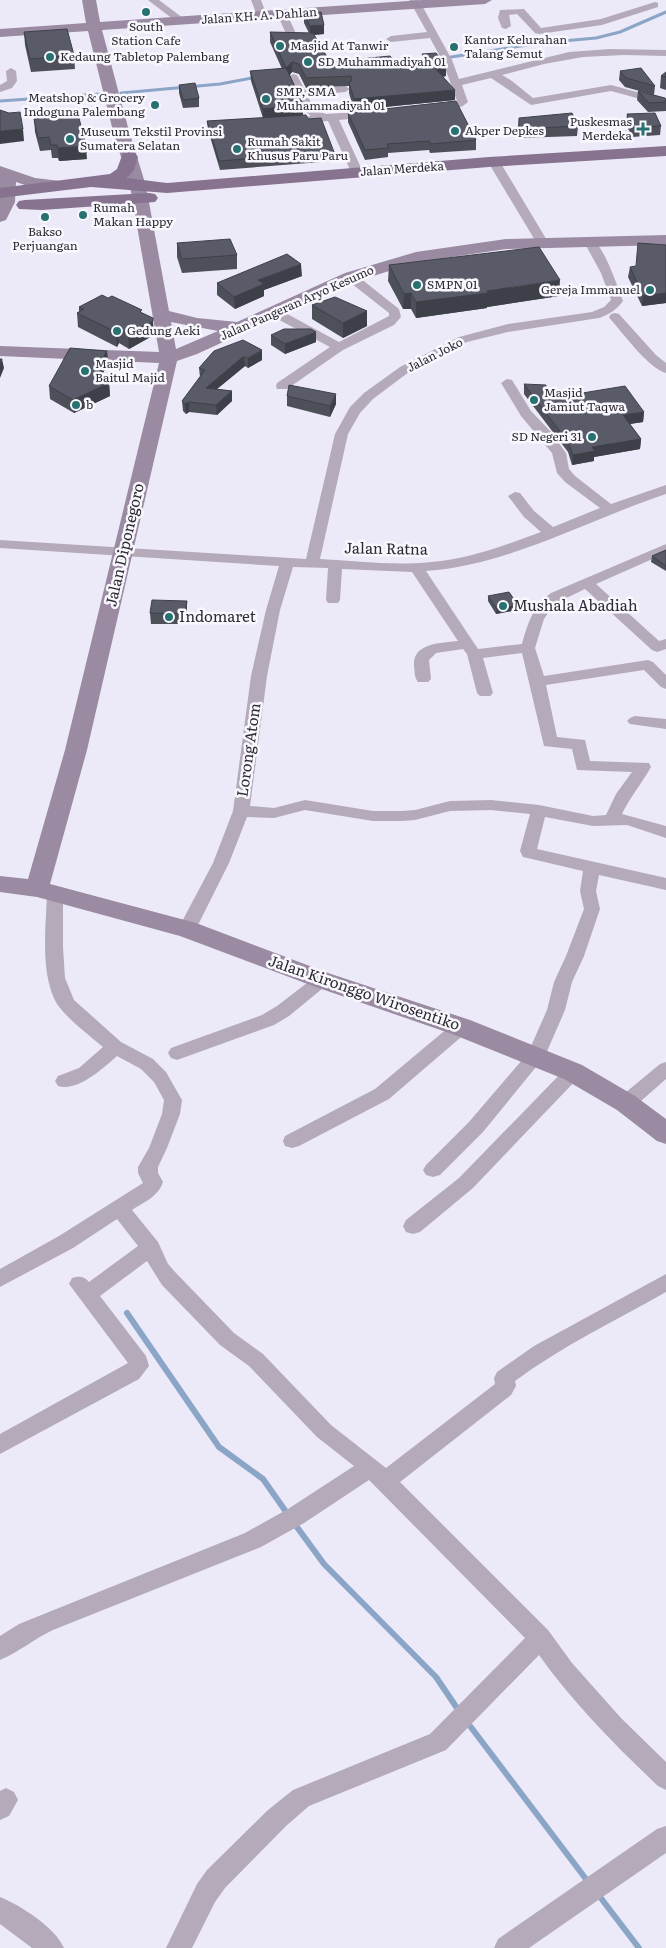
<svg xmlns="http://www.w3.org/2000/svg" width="666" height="1948" viewBox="0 0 666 1948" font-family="Literata,serif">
  <rect width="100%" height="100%" fill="#eceaf8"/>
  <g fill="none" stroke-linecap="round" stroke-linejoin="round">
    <path stroke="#8ba5c6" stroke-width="3" d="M445 58 540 43 596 38 620 32 666 12
      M390 63 429 59
      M121 93 220 84 257 77
      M0 101 100 94"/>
    <path stroke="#8ba5c6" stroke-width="6" d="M127 1313 219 1447 263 1479 289 1516
      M294 1523 324 1564 436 1677 459 1711
      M467 1722 589 1883
      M597 1893 639 1948"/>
    <path fill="#b5aaba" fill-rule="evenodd" d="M148 0H159L187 21 182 24 178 23Z
      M251 0H261L267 16 266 18H258Z
      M409 0H419L452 60 459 79 569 52 610 49 666 50V56L624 55 583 57 544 64 502 75 512 81 533 98 611 85 666 100V106L611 91 531 105 491 78 462 85 468 102C460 110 442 113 430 110L429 108 430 106 457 101 442 60 430 38 391 42 386 39 391 36 427 32Z
      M655 2 658 3V7L602 25 539 34 535 33 517 14 509 15 511 26 506 29 502 28 498 18 500 10 524 9 541 28 601 19Z
      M282 11 287 14 299 40 298 42H290L289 40 277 14Z
      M11 68 16 71 17 81 12 88 0 92V85L7 81 6 71Z
      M293 74 297 75 305 90 345 86 350 89 345 92 308 96 314 109 326 114 371 111 376 114 371 117 339 120 363 172 361 174 357 175 351 172 328 121 287 124 282 121 287 118 311 116 305 111 288 77Z
      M494 159 500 162 548 242 546 244H538L536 242 488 162Z
      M590 238C603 242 618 288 623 301 616 310 610 314 599 318L508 332 467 342 409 372 373 399 360 413 348 434 320 559C357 561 394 566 431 562 469 559 506 545 541 532L524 517 508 496 515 492 520 493 534 511 553 527 600 508 565 482 557 473 552 453 521 416 501 383 507 379 512 380 531 411 551 432 566 453 569 469 575 476 611 504 666 485V494C587 520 510 565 426 571L478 649 522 644C528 623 533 606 551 593L666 544V553L596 584 659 641 666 639V649L657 652 652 650 585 589 554 604 544 619 535 648 544 676 648 660 653 662 666 675V689L661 687 644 670 546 685 557 737 585 740 590 761 649 763 651 767C642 783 630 797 622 814L666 826V838L627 825 593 826 545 817 537 849 666 878V890L599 875 596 891 600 909 584 956 572 982 565 1010 545 1056 483 1132 440 1175 433 1177 426 1175 423 1170 426 1165 469 1122 528 1053 547 1010 554 982 566 956 584 909 580 891 583 871 523 857 520 851 530 814 491 810 450 811 415 820 402 821H373L305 810 274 818 247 817 229 863 196 929 193 933 187 935 181 933 178 929 213 863 233 811 251 676 266 610 279 566 0 548V540L306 559 335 434 350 407 364 393 400 367 459 337 508 324 592 312 604 307 611 300 601 273 584 242ZM293 567 328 568 326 600 328 603H338L340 600 342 569 412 572 458 641C441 643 412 643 414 666 415 672 414 677 418 682H428L431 679 429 660 436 653 463 649 467 654 477 693 480 696H490L493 693 483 658 522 653 544 746 572 749 577 770 632 772 616 794 606 815 593 816 539 805 491 800 450 801 415 810 402 811H373L305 800 274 808 250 806 267 676 280 610Z
      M351 273 355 274 399 309 401 317 394 325 343 350 287 389H277L276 386 277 383 330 347 270 315 268 312 270 309H278L339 342 389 316V313L347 280 345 277 347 274Z
      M615 313 619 314 656 355 666 363V373C648 368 624 334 611 320L609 317 611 314Z
      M635 716 666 719V729L630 724 627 721 630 718Z
      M55 888 61 890 63 894V947L65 978 74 1000 121 1042 153 1059 166 1072 182 1100 180 1114 167 1148 158 1167V1173L163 1182C158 1197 144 1202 132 1210L158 1242 168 1264 176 1273 234 1333 263 1354 331 1425 386 1468 495 1384 494 1378 497 1372 534 1346 666 1274V1292C615 1321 562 1346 515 1381L516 1386 511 1395 400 1482 548 1630 572 1663 621 1718 666 1762V1790L658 1786C615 1745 573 1703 539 1655L446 1750 309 1806 286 1826 225 1888 215 1902 192 1948H166L197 1884 207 1870 268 1810 293 1790 430 1734 525 1638 369 1480 304 1523 261 1547 53 1630C34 1639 19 1652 0 1660V1636L19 1624 245 1533 288 1509 354 1466 317 1437 249 1366 220 1345 162 1285 147 1261 100 1296 146 1356 149 1366 139 1379 0 1454V1434L128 1363 69 1284 72 1278C79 1276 84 1276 89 1282L138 1246 117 1219 73 1248 0 1287V1269L59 1236 143 1183 138 1173V1167L149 1148 162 1114 164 1100 154 1082 141 1069 117 1056C102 1069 78 1092 58 1086L55 1081 58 1076 79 1068 103 1047C89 1035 72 1023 60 1008 39 980 46 927 47 894L49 890Z
      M322 974 328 976 331 980 328 984 289 1016 274 1025 177 1060 171 1058 168 1053 171 1048 262 1015 277 1006 316 976Z
      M461 1020 467 1022 470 1027 467 1032 389 1099 299 1146 292 1148 285 1146 283 1141 285 1136 375 1089 455 1022Z
      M666 1062V1079L633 1108 626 1110 619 1108 617 1103 619 1098 660 1064Z
      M573 1065 579 1067 582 1072 579 1077 473 1188 420 1232 413 1234 406 1232 403 1226 406 1220 459 1178 567 1067Z
      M6 1788 14 1792 18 1800 9 1816 0 1820V1791Z
      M666 1826V1853L529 1948H494L498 1939 657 1829Z
      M0 1897C20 1905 56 1928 64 1948H32L0 1924Z"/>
    <path fill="#9a8aa2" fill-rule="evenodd" d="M82 0H96L100 22 423 0H492L485 4 102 30 129 131 146 186 169 311 197 318 237 322 345 273 416 252 506 239 666 235V245L506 249 418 262 357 281 197 354 177 361 87 750 50 884 196 923 331 974 470 1020 582 1065 635 1096 666 1119V1144L657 1141 617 1110 564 1079 452 1034 313 986 180 936 37 897 0 892V876L28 879 65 750 159 363 0 356V346L159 352 130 186 113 131 88 31 0 37V29L86 23ZM171 322 218 331 176 349Z
      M0 166 35 178 69 182 71 185 69 188C52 193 32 188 16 182L15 202 6 220 0 222Z"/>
    <path fill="#877390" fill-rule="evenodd" d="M666 146V156L489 167 167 193 91 187 0 198V188L110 174 117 169 123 153 129 152 135 153 138 157 134 170 127 178 167 183 489 157Z
      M149 193 155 194 158 198 155 202 42 210 19 209 16 205 19 201 25 200Z"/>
  </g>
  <path fill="#4d4f59" d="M304 14 324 34 314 35 330 62 397 65 422 62V54L446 76 443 77 455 100 354 110 349 93V86L306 88 299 74 292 72 290 75 303 104V115L296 116 308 119 334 152V161L220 170 208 130 207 121 263 118 251 81 250 71 282 69 270 42V32L309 33 304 23Z
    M24 32 74 55 75 69 31 72 25 45Z
    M620 71 655 86 654 95 625 87 619 80Z
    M666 72V90L660 88 661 76Z
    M179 85 199 98V107L183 108 179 93Z
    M638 91 666 99V111L648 112 637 100Z
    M348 113 476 140V150L430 153 429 150 388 153V157L365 160 348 122Z
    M627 114 661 126 660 135 632 137 626 124Z
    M519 118 578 126 577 136 519 138 518 127Z
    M34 119 87 159 59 161 58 158H52L51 150 40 151 35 132Z
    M177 243 237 255V269L182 273 177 257Z
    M666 245V303L642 306 628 277 630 267H636Z
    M389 265 559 296 487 307V308L416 318 411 309H403L388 281Z
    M302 276 264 290V296L235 309 217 295V283Z
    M312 305 367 311V326L343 338 312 319Z
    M79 307 143 313 154 335 129 349 119 343 117 347 78 327 77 313 79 312Z
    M271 335 316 342 285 354 271 345Z
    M107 351 108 364 100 378 109 383 110 396 74 413 50 399 49 386Z
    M214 351 262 360 248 368 245 366 217 389 232 391V401L217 415 189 412 186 414 183 411 182 401 200 377 199 368Z
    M524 384 546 399 644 412 643 422 630 424 641 439 640 449 594 457V461L572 465 568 452 524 394Z
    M287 396 336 404 330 417 287 406Z
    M666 550V571L651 562 652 556Z
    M488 596 518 605 517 610 496 614 488 601Z
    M187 601V611L186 624H151L150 613Z"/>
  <path fill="#3e4049" d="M324 25V34L310 35V26Z
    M292 62V72L286 78V68Z
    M446 66V76L434 77V67Z
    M455 90V100L354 110V99Z
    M303 104V115L263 119V109Z
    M23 129 24 141 0 144V131Z
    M86 146 87 159 59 161 58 148Z
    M301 264 302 276 264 290V296L235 309 234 297 258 280Z
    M560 280 559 296 487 307V308L416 318V302Z
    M411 293V309H403L404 294Z
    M666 293V303L642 306 643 296Z
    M367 311V326L343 338V323Z
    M153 321 154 335 129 349 128 334Z
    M117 329 119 343 117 347 116 332Z
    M316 332V342L285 354V344Z
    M262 350V360L248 368V358Z
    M107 351 108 364 95 387 94 374Z
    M244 356 245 366 206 398V388Z
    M2 359 4 368 0 378V365Z
    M109 383 110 396 74 413 73 400Z
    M232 391V401L217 415 216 405Z
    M336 394V404L330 417V406Z
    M189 402V412L186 414 185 404Z
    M644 412 643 422 622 425 623 415Z
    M641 439 640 449 594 457V461L572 465 573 455 592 447Z
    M187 601V611L186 624 185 614Z
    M518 605 517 610 496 614 497 609Z"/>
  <path fill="#595c68" stroke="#3e4049" d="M321 12 324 25 310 26 304 14Z
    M67 29 74 55 30 59 24 32Z
    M270 32 313 33 330 62 390 56 397 65 427 62 422 54 436 53 446 66 434 67 455 90 354 99 349 83 352 80 351 76 306 78 299 64 292 62 286 68 303 104 263 109 250 71 286 68Z
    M641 68 655 86 626 78 620 71Z
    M666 72V77L661 76Z
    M195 83 199 98 183 100 179 85Z
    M638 91 665 98 666 102 649 103Z
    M456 101 476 140 431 144 429 141 387 144 388 148 365 150 348 113Z
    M0 110 9 113 20 112 23 129 0 131Z
    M572 113 578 126 519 129V118Z
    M655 113 661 126 633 127 627 114Z
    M78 114 86 146 58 148 57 145H51L49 137 38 138 34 119Z
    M306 115 308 119 321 118 334 152 219 161 207 121Z
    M230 239 237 255 182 259 177 243Z
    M638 243 666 245V293L643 296 630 267 636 266Z
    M539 247 560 280 487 291 488 293 416 302 411 293 404 294 389 265Z
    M287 254 301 264 258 280 264 284 234 297 217 283Z
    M102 295 108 298 112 296 142 310 140 312 153 318V321L128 334 117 329 116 332 77 313 84 309 79 307Z
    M335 297 367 311 343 323 312 305Z
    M284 329H311L316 332 285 344 271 335Z
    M243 340 262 350 248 358 244 356 206 388 232 391 216 405 189 402 185 404 182 401 205 370 199 368 214 351Z
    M70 348 107 351 94 374 109 383 73 400 49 386Z
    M0 359H2L0 365Z
    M524 384 546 385V399L625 386 644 412 623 415 641 439 592 447 595 451 573 455 568 442Z
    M289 385 336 394 330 406 287 396Z
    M666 550V566L652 556Z
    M509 592 518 605 497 609 488 596Z
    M152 600 187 601 185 614 150 613Z"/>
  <g fill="#277271" stroke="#f9f8fe" stroke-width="2">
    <circle cx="146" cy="12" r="5"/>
    <circle cx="280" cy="46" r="5"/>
    <circle cx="454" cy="47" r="5"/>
    <circle cx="50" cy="57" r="5"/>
    <circle cx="308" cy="62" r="5"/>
    <circle cx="266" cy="99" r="5"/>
    <circle cx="155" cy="105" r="5"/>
    <path d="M640.5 121.5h5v5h5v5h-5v5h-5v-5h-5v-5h5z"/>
    <circle cx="455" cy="131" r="5"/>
    <circle cx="70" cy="139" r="5"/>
    <circle cx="237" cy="149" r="5"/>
    <circle cx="83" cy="215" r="5"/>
    <circle cx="45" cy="217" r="5"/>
    <circle cx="417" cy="285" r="5"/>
    <circle cx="650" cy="290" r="5"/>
    <circle cx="117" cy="331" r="5"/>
    <circle cx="85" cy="371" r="5"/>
    <circle cx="534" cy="400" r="5"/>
    <circle cx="76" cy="405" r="5"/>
    <circle cx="592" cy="437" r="5"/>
    <circle cx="503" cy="606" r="5"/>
    <circle cx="169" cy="617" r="5"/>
  </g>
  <g text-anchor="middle" stroke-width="5" stroke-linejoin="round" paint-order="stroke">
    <g font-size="12" fill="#2d2b31" stroke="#f9f8fe">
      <text transform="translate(259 16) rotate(-4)" y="4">Jalan KH. A. Dahlan</text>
      <text transform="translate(402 169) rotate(-4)" y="4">Jalan Merdeka</text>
      <text transform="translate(297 303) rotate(-24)" y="4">Jalan Pangeran Aryo Kesumo</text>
      <text transform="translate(435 355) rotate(-27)" y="4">Jalan Joko</text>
    </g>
    <g font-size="12" fill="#2d2b31" stroke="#f9f8fe" text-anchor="start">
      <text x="146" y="31" text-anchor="middle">South<tspan x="146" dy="14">Station Cafe</tspan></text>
      <text x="464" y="44">Kantor Kelurahan<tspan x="464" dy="14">Talang Semut</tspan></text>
      <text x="290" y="50">Masjid At Tanwir</text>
      <text x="60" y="61">Kedaung Tabletop Palembang</text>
      <text x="318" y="66">SD Muhammadiyah 01</text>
      <text x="276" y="96">SMP, SMA<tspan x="276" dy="14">Muhammadiyah 01</tspan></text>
      <text x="145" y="102" text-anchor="end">Meatshop &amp; Grocery<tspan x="145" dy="14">Indoguna Palembang</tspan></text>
      <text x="632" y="126" text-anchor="end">Puskesmas<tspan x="632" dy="14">Merdeka</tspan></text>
      <text x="465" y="135">Akper Depkes</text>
      <text x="80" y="136">Museum Tekstil Provinsi<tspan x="80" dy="14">Sumatera Selatan</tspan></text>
      <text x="247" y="146">Rumah Sakit<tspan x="247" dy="14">Khusus Paru Paru</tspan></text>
      <text x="93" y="212">Rumah<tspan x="93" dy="14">Makan Happy</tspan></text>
      <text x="45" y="236" text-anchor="middle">Bakso<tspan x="45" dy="14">Perjuangan</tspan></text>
      <text x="427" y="289">SMPN 01</text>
      <text x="640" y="294" text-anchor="end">Gereja Immanuel</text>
      <text x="127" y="335">Gedung Aeki</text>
      <text x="95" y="368">Masjid<tspan x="95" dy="14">Baitul Majid</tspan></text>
      <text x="544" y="397">Masjid<tspan x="544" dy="14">Jamiut Taqwa</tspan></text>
      <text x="86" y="409">b</text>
      <text x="582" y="441" text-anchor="end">SD Negeri 31</text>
    </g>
    <g font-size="15" fill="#2d2b31" stroke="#f9f8fe">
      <text transform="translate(125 545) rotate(-77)" y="5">Jalan Diponegoro</text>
      <text transform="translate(386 549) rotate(1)" y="5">Jalan Ratna</text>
      <text transform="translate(249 750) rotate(-82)" y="5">Lorong Atom</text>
      <text transform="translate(364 993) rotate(19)" y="5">Jalan Kironggo Wirosentiko</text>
    </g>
    <g font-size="15" fill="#2d2b31" stroke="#f9f8fe" text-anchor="start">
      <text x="513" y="611">Mushala Abadiah</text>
      <text x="179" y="622">Indomaret</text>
    </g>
  </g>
</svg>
